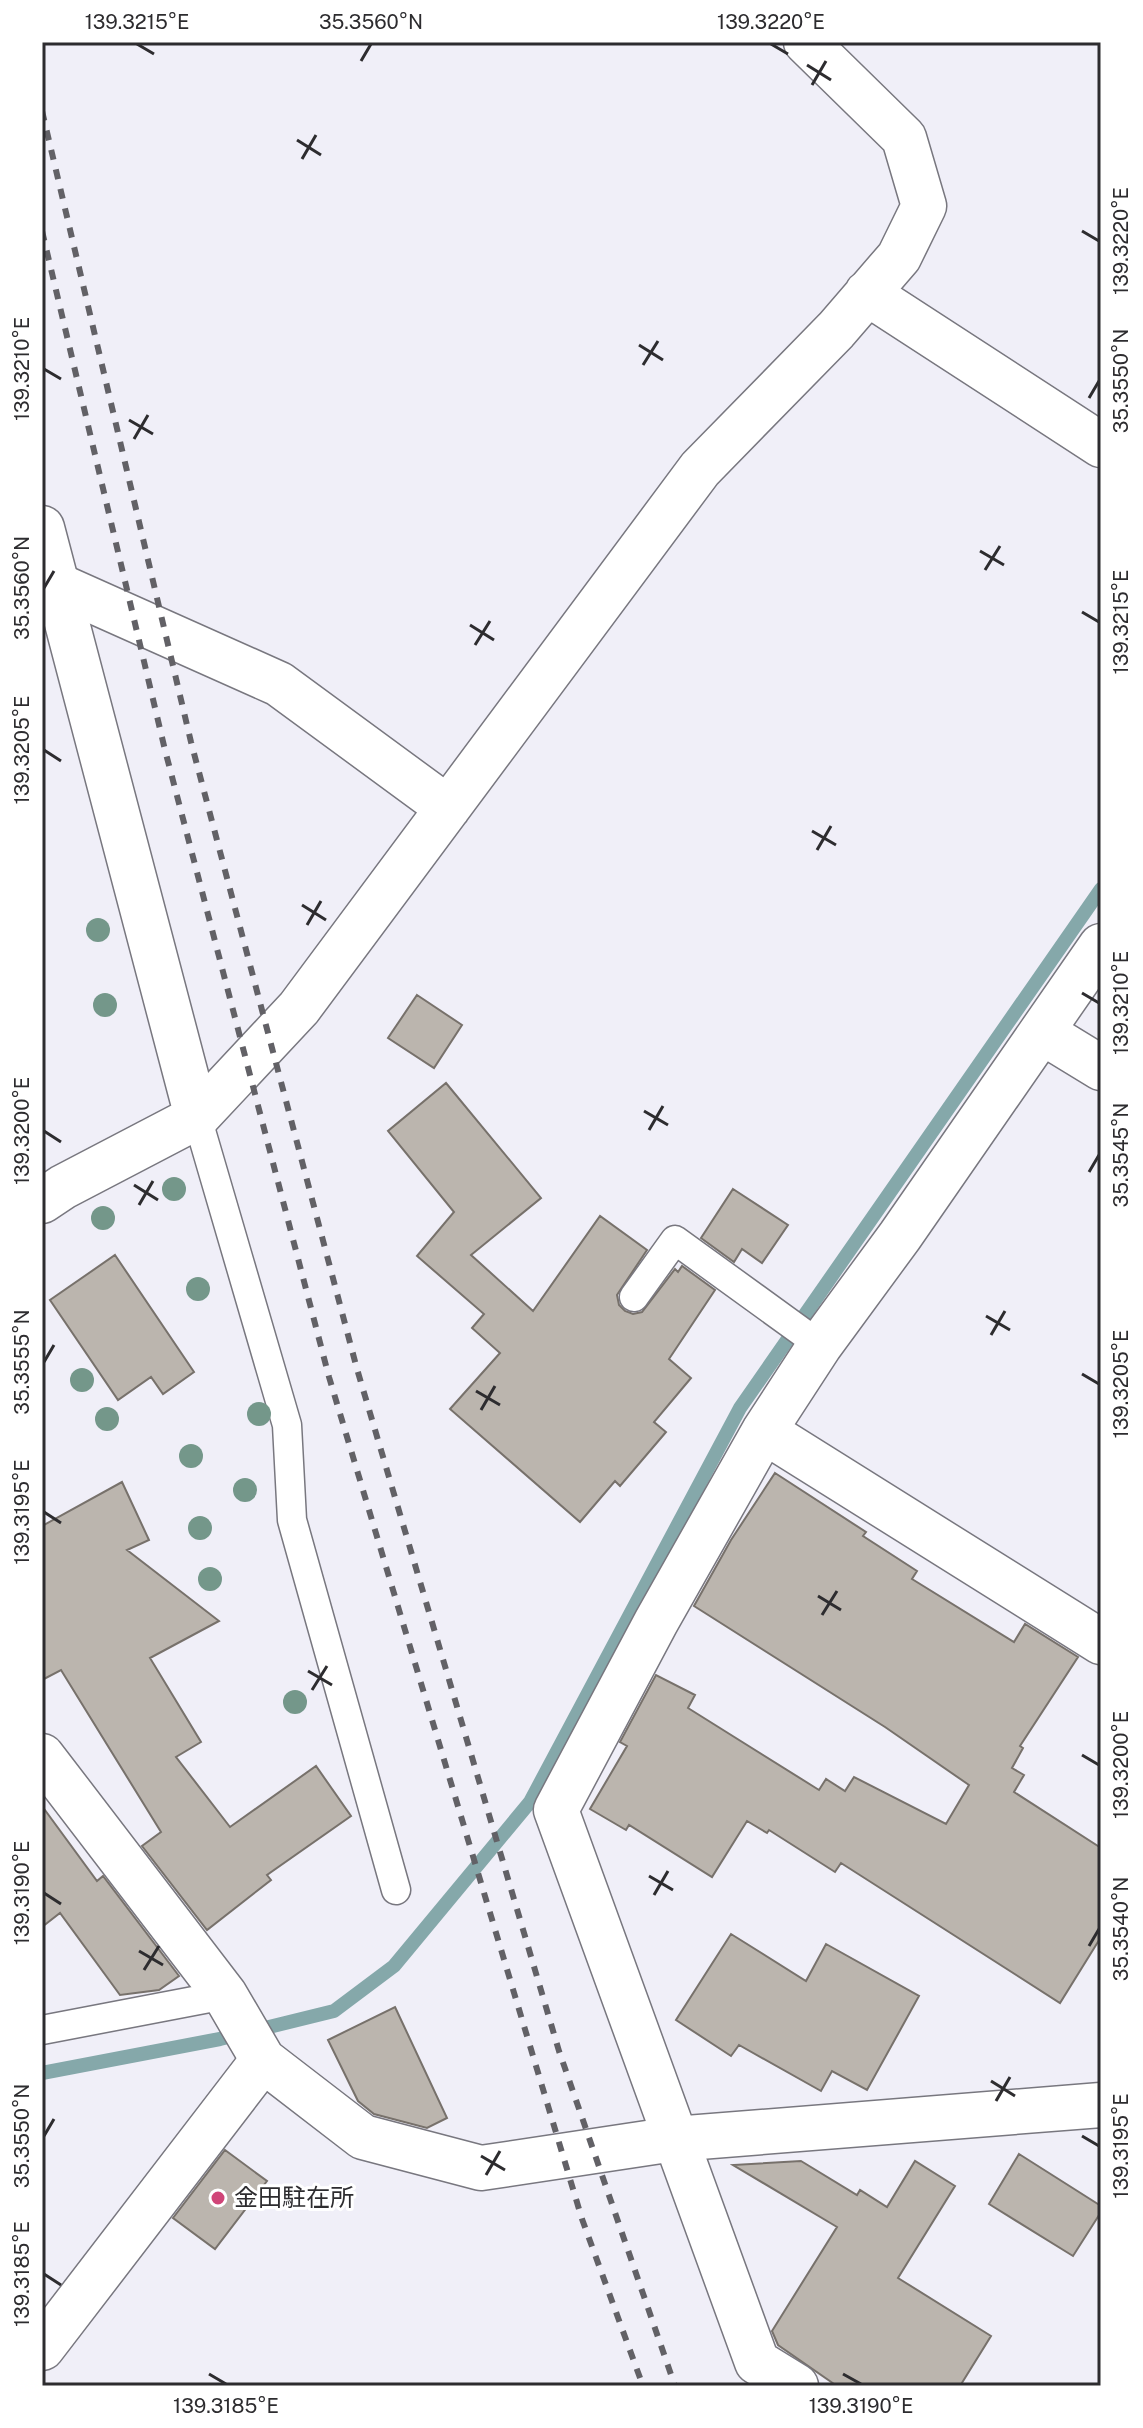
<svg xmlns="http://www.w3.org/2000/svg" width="1143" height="2428" viewBox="0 0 1143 2428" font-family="'Public Sans','Noto Sans JP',sans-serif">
  <rect width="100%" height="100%" fill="#f0eff8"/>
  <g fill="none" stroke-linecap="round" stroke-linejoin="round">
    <path stroke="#85a8aa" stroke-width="14" d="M42 2073 220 2039 334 2011 394 1966 530 1802 740 1408 1101 889"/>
  </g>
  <path fill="#bbb5ae" stroke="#77716b" stroke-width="2" d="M417 995 462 1025 434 1068 388 1038Z
    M446 1083 541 1198 471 1255 533 1311 600 1216 647 1250 617 1295 619 1305 625 1311 633 1314 642 1312 675 1269 678 1272 682 1266 715 1290 669 1359 691 1378 654 1422 666 1432 620 1486 615 1481 580 1522 450 1409 500 1353 472 1328 484 1314 417 1256 454 1212 388 1131Z
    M733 1189 788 1225 762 1263 742 1249 734 1262 701 1238Z
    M115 1255 194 1372 163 1394 151 1377 118 1400 50 1300Z
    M775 1473 866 1532 863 1536 917 1571 912 1579 1014 1642 1025 1624 1078 1657 1020 1746 1023 1748 1012 1768 1024 1775 1014 1792 1101 1848V1937L1060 2003 841 1863 835 1872 769 1830 767 1833 747 1821 712 1877 629 1825 626 1830 590 1809 627 1746 620 1742 656 1675 695 1695 688 1708 819 1790 826 1779 845 1791 854 1777 946 1824 969 1785 885 1727 694 1606 731 1540Z
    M122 1482 149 1540 127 1550 219 1621 150 1658 201 1742 176 1757 230 1827 316 1766 351 1816 267 1875 271 1880 207 1930 142 1846 161 1832 61 1670 42 1680V1526Z
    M42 1806 97 1881 103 1876 179 1976 159 1990 120 1995 60 1913 42 1927Z
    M731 1934 806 1981 826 1944 919 1996 867 2090 832 2071 821 2091 739 2045 731 2056 676 2020Z
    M395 2007 447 2118 427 2128 374 2114 358 2101 328 2040Z
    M225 2150 267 2181 215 2249 173 2218Z
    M1019 2154 1101 2206V2212L1073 2256 989 2204Z
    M801 2161 857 2195 860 2190 887 2207 915 2161 955 2186 898 2278 991 2336 960 2386H837L778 2345 772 2331 837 2227 733 2165Z"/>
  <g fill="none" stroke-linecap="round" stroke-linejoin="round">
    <defs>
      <path id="service" d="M197 1117 287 1425 292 1520 396 1890
        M634 1297 675 1240 820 1345
        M42 2030 225 1995"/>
      <path id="minor" d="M867 293 1101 445
        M55 584 279 684 448 808
        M1042 1032 1101 1068
        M197 1117 299 1008 700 469 836 330 899 257 924 206 904 138 806 42
        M764 1431 1101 1642
        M42 2348 263 2060
        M796 2386 757 2362 556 1810 656 1622 764 1431 820 1345 900 1236 1101 946"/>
      <path id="tertiary" d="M42 528 197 1117 63 1187 42 1201
        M42 1756 225 1995 263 2060 363 2137 481 2168 674 2139 1101 2105"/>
    </defs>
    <use href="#service" stroke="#78777f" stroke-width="31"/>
    <use href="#minor" stroke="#78777f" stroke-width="47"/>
    <use href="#tertiary" stroke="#78777f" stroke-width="47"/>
    <use href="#service" stroke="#fff" stroke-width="28"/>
    <use href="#minor" stroke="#fff" stroke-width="44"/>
    <use href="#tertiary" stroke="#fff" stroke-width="44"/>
    <path stroke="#626166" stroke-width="6" stroke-dasharray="10 10" stroke-linecap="butt" d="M42 111 191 742 357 1369 559 2051 675 2386
      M42 231 165 750 329 1377 582 2219 643 2386"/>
  </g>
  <g fill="#74978a">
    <circle cx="98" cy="930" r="12"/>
    <circle cx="105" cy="1005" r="12"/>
    <circle cx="174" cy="1189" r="12"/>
    <circle cx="103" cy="1218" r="12"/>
    <circle cx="198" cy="1289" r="12"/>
    <circle cx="82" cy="1380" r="12"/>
    <circle cx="259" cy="1414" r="12"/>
    <circle cx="107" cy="1419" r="12"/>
    <circle cx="191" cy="1456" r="12"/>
    <circle cx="245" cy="1490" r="12"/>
    <circle cx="200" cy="1528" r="12"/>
    <circle cx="210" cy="1579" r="12"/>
    <circle cx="295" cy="1702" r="12"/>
  </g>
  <path fill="none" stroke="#2d2c2f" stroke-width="3" d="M137 44 154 54M771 44 788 54M361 61 371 44M807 65 831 80M812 85 826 61M297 140 321 155M302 159 316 135M1082 231 1099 241M639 345 663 360M643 365 658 341M44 369 61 379M1089 398 1099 381M129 420 153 434M134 439 148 415M980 551 1004 565M985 570 1000 546M44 588 54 571M1082 612 1099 622M470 625 494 640M475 645 490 621M44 750 61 761M812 831 836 845M817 850 831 826M302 905 326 920M307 925 321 901M1082 993 1099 1003M644 1111 668 1125M649 1130 663 1106M44 1131 61 1142M1089 1172 1099 1155M134 1185 158 1200M139 1205 153 1181M986 1316 1010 1330M991 1335 1005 1311M44 1362 54 1345M1082 1374 1099 1384M476 1391 500 1405M481 1410 495 1386M44 1512 61 1523M818 1596 841 1610M822 1615 837 1591M308 1671 332 1685M312 1690 327 1666M1082 1755 1099 1765M649 1876 673 1890M44 1893 61 1904M654 1895 668 1871M1089 1946 1099 1929M139 1951 163 1965M144 1970 159 1946M991 2081 1015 2096M996 2101 1010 2077M44 2136 54 2119M1082 2136 1099 2146M481 2156 505 2170M486 2175 500 2151M44 2274 61 2285M209 2374 226 2384M843 2374 861 2384"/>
  <circle fill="#d04578" stroke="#fff" stroke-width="3" cx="218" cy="2198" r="8"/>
  <g text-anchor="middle" stroke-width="6" stroke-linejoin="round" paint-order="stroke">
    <g font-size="24" fill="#2d2c2f" stroke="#fff" text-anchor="start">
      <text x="234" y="2206">金田駐在所</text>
    </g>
  </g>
  <rect width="1143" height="2428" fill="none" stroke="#ffffff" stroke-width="88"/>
  <rect x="44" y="44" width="1055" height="2340" fill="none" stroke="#2d2c2f" stroke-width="3"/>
  <g font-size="20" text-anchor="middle" fill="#2d2c2f">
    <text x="137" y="29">139.3215°E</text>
    <text x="371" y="29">35.3560°N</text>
    <text x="771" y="29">139.3220°E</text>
    <text transform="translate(1121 241) rotate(-90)" y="7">139.3220°E</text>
    <text transform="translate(22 369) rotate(-90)" y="7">139.3210°E</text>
    <text transform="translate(1121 381) rotate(-90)" y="7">35.3550°N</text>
    <text transform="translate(22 588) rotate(-90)" y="7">35.3560°N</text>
    <text transform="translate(1121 622) rotate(-90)" y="7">139.3215°E</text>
    <text transform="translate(22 750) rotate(-90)" y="7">139.3205°E</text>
    <text transform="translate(1121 1003) rotate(-90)" y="7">139.3210°E</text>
    <text transform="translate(22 1131) rotate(-90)" y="7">139.3200°E</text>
    <text transform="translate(1121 1155) rotate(-90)" y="7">35.3545°N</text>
    <text transform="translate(22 1362) rotate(-90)" y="7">35.3555°N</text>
    <text transform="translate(1121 1384) rotate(-90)" y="7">139.3205°E</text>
    <text transform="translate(22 1512) rotate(-90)" y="7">139.3195°E</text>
    <text transform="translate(1121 1765) rotate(-90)" y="7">139.3200°E</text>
    <text transform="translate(22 1893) rotate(-90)" y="7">139.3190°E</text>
    <text transform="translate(1121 1929) rotate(-90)" y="7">35.3540°N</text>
    <text transform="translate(22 2136) rotate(-90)" y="7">35.3550°N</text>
    <text transform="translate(1121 2146) rotate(-90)" y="7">139.3195°E</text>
    <text transform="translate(22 2274) rotate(-90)" y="7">139.3185°E</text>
    <text x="226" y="2413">139.3185°E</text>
    <text x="861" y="2413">139.3190°E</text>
  </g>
</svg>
